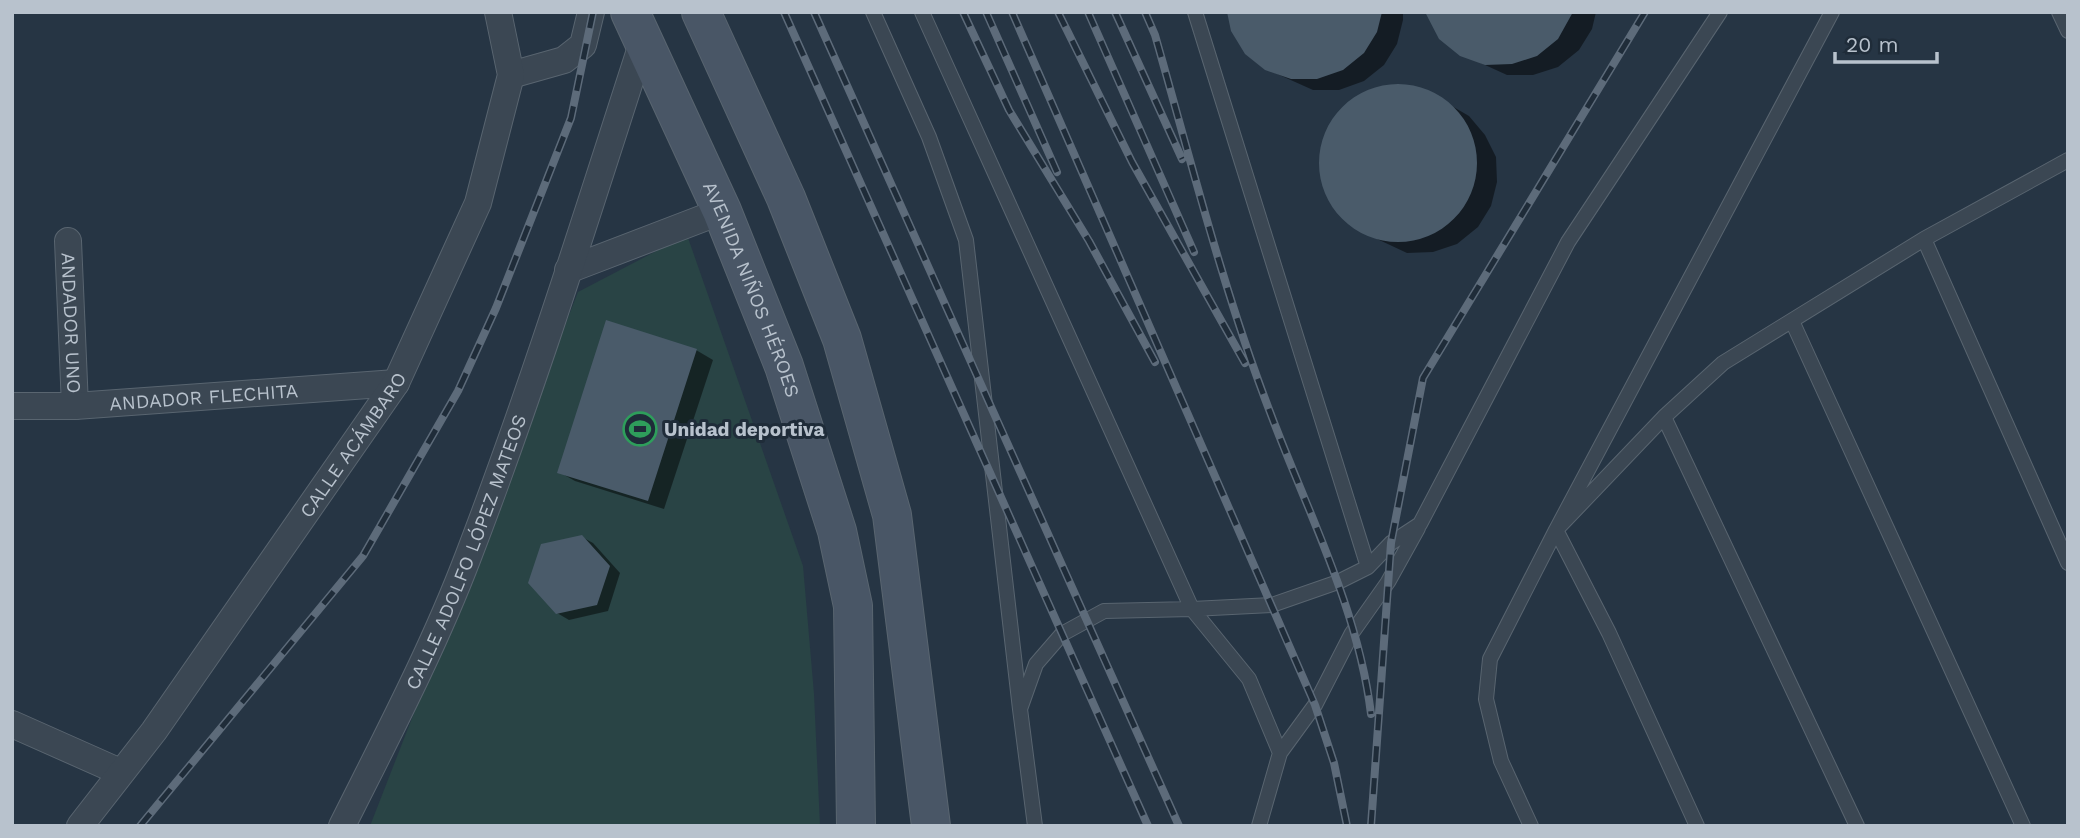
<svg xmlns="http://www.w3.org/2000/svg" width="2080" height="838" viewBox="0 0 2080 838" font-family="'Work Sans',sans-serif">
  <rect width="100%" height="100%" fill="#263544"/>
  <path fill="#294445" d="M687 235 803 566 814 694 820 826H370L578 292Z"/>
  <path fill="#0007" d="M1228 12H1403V20L1397 44 1384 65 1364 81 1339 90H1313L1266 69Z
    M1426 12H1596L1592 29 1579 50 1558 67 1533 75H1507L1461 54Z
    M1401 86 1426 91 1469 116 1485 135 1496 157 1497 182 1491 206 1478 227 1457 244 1433 252 1407 253 1360 231 1340 215 1326 193 1320 167 1324 141 1335 118 1354 100 1377 89Z
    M696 350 713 360 664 509 575 481 559 472Z
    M582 537 593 543 620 573 608 611 569 620 557 613Z"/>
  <path fill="#4a5b6a" d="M1227 12H1382L1377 32 1364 53 1343 70 1317 79H1291L1265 70 1245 54 1231 31Z
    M1425 12H1573L1558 39 1537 56 1512 64 1485 65 1460 56 1439 39Z
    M1319 163a79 79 0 1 1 158 0a79 79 0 1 1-158 0Z
    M606 320 697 349 648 501 557 473Z
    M582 535 610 566 597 605 556 614 528 583 541 544Z"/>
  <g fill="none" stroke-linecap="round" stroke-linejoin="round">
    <defs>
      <path id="service" d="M873 12 929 137 966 240 1020 709
        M922 12 1192 609 1272 605 1338 582 1368 567 1391 543 1420 524 1568 242 1720 12
        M1195 12 1368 567
        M2059 12 2068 31
        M1924 239 2068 563
        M1792 321 2023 826
        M1664 417 1857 826
        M1035 826 1020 709 1036 664 1062 634 1104 611 1192 609 1249 679 1280 753
        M1259 826 1280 753 1315 705 1352 633 1388 582 1418 528
        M1531 826 1501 761 1486 699 1490 659 1556 530 1664 417 1723 363 1924 239 2068 160
        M1697 826 1609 633 1556 530 1832 12"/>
      <g id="minor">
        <path d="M511 75 564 60 583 45 591 12"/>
        <path id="s1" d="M68 241 75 406"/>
        <path d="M568 270 722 211"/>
        <path id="s2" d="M12 406H75L396 383"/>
        <path d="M12 724 120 772"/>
        <path id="s3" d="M80 826 154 731 396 383 478 203 511 75 498 12"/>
        <path id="s4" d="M342 826C386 738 433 649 468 557 533 388 587 214 643 41"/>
      </g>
      <g id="secondary">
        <path id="s5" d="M630 12 722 211 784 366 837 531 853 606 856 826"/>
        <path d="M701 12 786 198 842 339 892 515 931 826"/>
      </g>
    </defs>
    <use href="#service" stroke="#596570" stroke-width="16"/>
    <use href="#minor" stroke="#596570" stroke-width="28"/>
    <use href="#secondary" stroke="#596570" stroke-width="40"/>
    <use href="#service" stroke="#3b4753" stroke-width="14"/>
    <use href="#minor" stroke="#3b4753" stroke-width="26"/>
    <use href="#secondary" stroke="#495666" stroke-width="38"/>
    <defs>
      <path id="rail" d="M784 12 1148 826
        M814 12 1179 826
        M963 12 1009 110 1089 241 1155 362
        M986 12 1057 172
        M1012 12 1315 705 1334 763 1347 826
        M1058 12 1132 162 1245 363
        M1088 12 1194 252
        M1115 12 1182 159
        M1145 12 1155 35C1191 161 1223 290 1270 412 1307 511 1358 608 1371 714
        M140 826 363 556 458 391 496 308 571 118 593 12
        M1371 826 1391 543 1423 378 1645 12"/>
    </defs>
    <use href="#rail" stroke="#5d6b7a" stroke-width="8"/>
    <use href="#rail" stroke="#1f2c39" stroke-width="5" stroke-dasharray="16" stroke-linecap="butt"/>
  </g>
  <defs>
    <symbol id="stadium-ring" viewBox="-11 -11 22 22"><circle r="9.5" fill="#1f2c39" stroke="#2e9e5b" stroke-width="1.5"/><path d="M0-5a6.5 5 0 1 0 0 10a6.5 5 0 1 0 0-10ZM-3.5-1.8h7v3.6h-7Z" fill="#2e9e5b"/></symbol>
  </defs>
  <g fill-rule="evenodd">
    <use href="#stadium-ring" x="621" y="410" width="38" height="38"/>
  </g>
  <g text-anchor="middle" stroke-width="6" stroke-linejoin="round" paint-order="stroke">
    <g font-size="19" fill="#b8c2cd" stroke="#1f2c39">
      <text dy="7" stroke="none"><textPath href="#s5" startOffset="303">AVENIDA NIÑOS HÉROES</textPath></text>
      <text dy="7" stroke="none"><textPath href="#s1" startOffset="82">ANDADOR UNO</textPath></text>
      <text dy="7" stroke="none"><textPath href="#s2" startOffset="192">ANDADOR FLECHITA</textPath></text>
      <text dy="7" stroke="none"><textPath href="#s3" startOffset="469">CALLE ACÁMBARO</textPath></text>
      <text dy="7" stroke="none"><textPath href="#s4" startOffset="301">CALLE ADOLFO LÓPEZ MATEOS</textPath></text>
    </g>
    <g font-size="19" font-weight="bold" fill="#b8c2cd" stroke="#1f2c39" text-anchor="start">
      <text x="664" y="436">Unidad deportiva</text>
    </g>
  </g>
  <rect width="2080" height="838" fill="none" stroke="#b8c2cd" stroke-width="28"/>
  <path d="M1835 52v10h102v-10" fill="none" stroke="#b8c2cd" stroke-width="3.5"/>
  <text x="1846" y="52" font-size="21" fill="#b8c2cd" stroke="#1f2c39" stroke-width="5" paint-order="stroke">20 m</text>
</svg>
